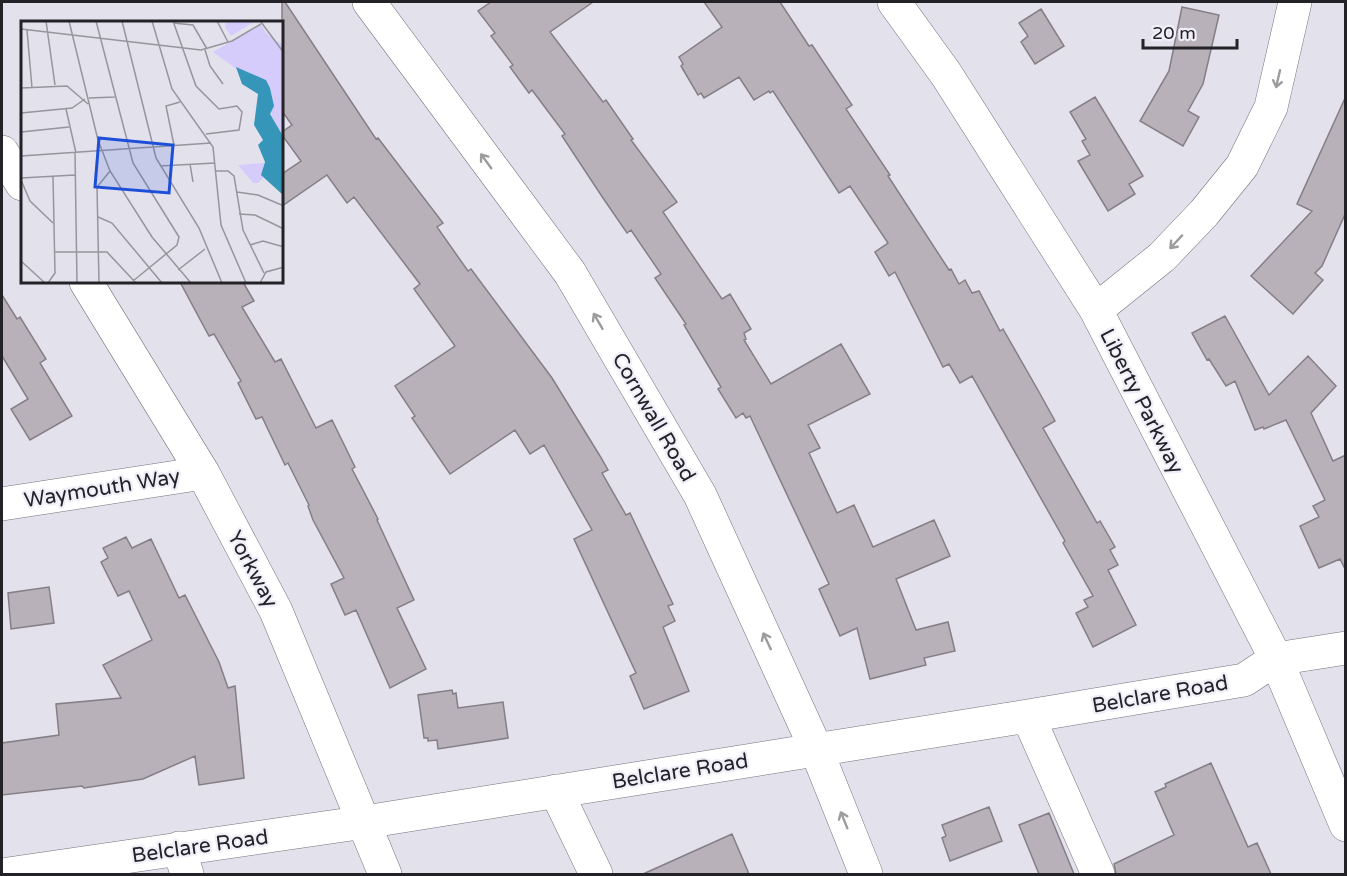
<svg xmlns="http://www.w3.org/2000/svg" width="1347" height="876" viewBox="0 0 1347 876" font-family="'Varela Round',sans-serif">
  <rect width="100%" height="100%" fill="#e3e1ec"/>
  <path fill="#b9b1b9" stroke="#857e85" stroke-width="1.5" d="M282 2H285L376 139 378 138 443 223 437 227 468 271 471 269 552 378 600 456 608 470 602 473 626 515 630 513 673 604 668 606 675 621 663 627 689 691 644 709 630 676 636 673 574 539 592 530 544 445 530 454 515 430 450 474 412 418 415 416 395 386 455 346 414 289 420 284 354 197 347 203 327 175 282 206V174L301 161 282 135V132L292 125 282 111Z
    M491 2H593L550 32 603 102 606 100 633 139 631 140 677 202 663 212 722 299 730 294 751 329 744 333 746 339 744 340 771 384 841 344 870 394 808 425 820 448 809 453 837 513 854 505 873 547 934 520 950 556 896 579 916 630 948 622 955 651 924 658 926 665 870 679 857 628 840 636 819 589 829 584 750 416 746 418 743 413 736 418 718 389 721 387 684 325 686 324 655 278 661 274 631 230 627 233 603 198 562 136 565 134 532 90 529 93 510 67 513 65 491 36 495 33 478 11Z
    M704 2H780L809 46 812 45 852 105 846 109 890 175 888 176 949 270 951 269 959 284 965 280 972 293 979 291 1000 331 1003 329 1039 392 1055 421 1043 428 1097 523 1100 521 1115 547 1110 550 1118 565 1108 570 1136 625 1093 647 1076 613 1088 607 1084 600 1093 596 1063 543 1065 541 972 376 960 383 949 364 943 367 895 272 889 276 875 252 888 243 850 186 839 193 773 91 770 93 769 91 754 100 739 77 704 98 701 93 698 95 681 66 683 64 679 57 722 27Z
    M1182 7 1219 15 1203 84 1188 111 1199 117 1183 146 1140 121 1169 71Z
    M1041 9 1064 46 1035 64 1021 42 1028 36 1019 23Z
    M1346 96V212L1322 266 1315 273 1323 280 1293 314 1251 276 1312 211 1297 204Z
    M1095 97 1143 176 1129 184 1135 194 1108 211 1078 161 1090 155 1082 141 1086 139 1070 112Z
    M180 282H243L254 301 242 307 275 362 281 359 316 428 332 420 355 467 352 469 378 519 377 520 414 600 397 608 426 669 390 688 356 610 345 615 331 584 344 578 313 520 308 506 309 505 288 463 285 465 262 417 256 419 238 383 241 381 214 334 209 336Z
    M2 295 17 319 20 317 46 359 40 363 72 416 30 440 11 409 28 399 2 356Z
    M1225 316 1269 395 1308 356 1336 386 1311 413 1333 461 1346 455V571L1340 559 1319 568 1300 526 1319 517 1313 506 1325 500 1286 420 1264 429 1263 427 1255 430 1235 381 1226 386 1209 359 1207 360 1192 333Z
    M126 537 132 548 151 539 179 598 185 595 219 662 228 688 235 686 244 778 199 785 195 756 143 779 84 788 82 786 2 795V743L59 735 56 704 121 698 103 665 152 640 129 591 118 596 101 562 108 558 103 548Z
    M49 587 54 623 11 629 8 593Z
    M452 690 453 694 456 693 458 708 503 702 508 738 438 749 437 740 428 741V738H424L418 695Z
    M1211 763 1248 847 1257 843 1271 874H1116L1114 864 1174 835 1155 792 1166 787 1165 784Z
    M989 807 1002 841 950 861 942 838 946 836 942 825Z
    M1049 813 1074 874H1039L1019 825Z
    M732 834 749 874H643Z"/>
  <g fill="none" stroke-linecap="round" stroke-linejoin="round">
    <defs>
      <path id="minor" d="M369 2 570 273 700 495 816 749 866 874
        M894 2 946 74 1096 310 1276 659 1346 825
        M2 152 22 184
        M86 282 203 473 276 611 385 874
        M1096 310 1162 257 1204 213 1242 166 1271 107 1295 2
        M2 504 203 473
        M1028 716 1098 874
        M556 791 596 874
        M179 848 187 874
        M8 874 365 822 1028 716 1244 680 1276 659 1346 648"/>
    </defs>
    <use href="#minor" stroke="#74737c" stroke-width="34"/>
    <use href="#minor" stroke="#fff" stroke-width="33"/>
  </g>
  <defs><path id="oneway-shaft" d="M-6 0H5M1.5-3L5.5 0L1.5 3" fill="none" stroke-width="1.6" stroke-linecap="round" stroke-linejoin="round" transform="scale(1.5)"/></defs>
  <g stroke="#9c9c9d">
    <use href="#oneway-shaft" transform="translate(1278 79) rotate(103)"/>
    <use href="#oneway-shaft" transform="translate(486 161) rotate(-126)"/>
    <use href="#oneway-shaft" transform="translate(1176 242) rotate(133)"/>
    <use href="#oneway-shaft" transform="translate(598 321) rotate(-120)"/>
    <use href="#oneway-shaft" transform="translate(767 641) rotate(-115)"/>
    <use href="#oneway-shaft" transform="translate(844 820) rotate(-112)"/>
  </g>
  <g text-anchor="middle" stroke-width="4.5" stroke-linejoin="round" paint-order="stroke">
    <g font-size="21" fill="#232226" stroke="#f0eff9">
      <text transform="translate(1142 401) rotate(63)" y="7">Liberty Parkway</text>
      <text transform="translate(654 417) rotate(60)" y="7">Cornwall Road</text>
      <text transform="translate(102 488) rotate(-9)" y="7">Waymouth Way</text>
      <text transform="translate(253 569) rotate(62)" y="7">Yorkway</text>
      <text transform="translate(1160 694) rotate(-10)" y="7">Belclare Road</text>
      <text transform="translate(680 771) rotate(-9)" y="7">Belclare Road</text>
      <text transform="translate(200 846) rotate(-8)" y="7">Belclare Road</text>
    </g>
  </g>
  <g transform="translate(21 21)">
    <rect width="262" height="262" fill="#e3e1ec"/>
    <path d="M240 4 246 13 262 24V115L249 93 252 85 245 59 214 47 192 31ZM243 142 242 157 237 162H232L217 144Z" fill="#d5ccfb"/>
    <path d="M205 0 217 1 234 0 210 15 204 6ZM238 16 246 25 228 41 220 32Z" fill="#d5ccfb"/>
    <path d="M215 46 245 59 249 67 253 85 249 93 262 115V174L240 154 244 141 237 124 242 119 233 104 237 73 221 63Z" fill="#3596b9"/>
    <path fill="none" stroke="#96959d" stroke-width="1.5" d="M25 0 34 64M48 0 77 119 89 150 131 216 170 262M75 0 112 142 158 216 156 224 112 260M101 0 135 137 178 207 201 262M131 0 151 68 192 126 200 204 225 262M152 0 175 65 198 88 216 85 221 91 218 109 185 113M196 0 207 21M240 1 263 32M152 2 172 4 186 28M0 8 180 29 211 20 240 3M6 9 11 67M184 29 189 45 202 63M0 67 46 65 67 83M68 77 94 76M45 88 55 132M0 92 51 87 64 78M0 111 48 106M153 124 145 85 159 81M54 132 56 262M0 135 190 122M169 143 172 161M139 145 194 142M194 150H207L213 155 222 209 243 252M0 157 54 154M0 159 9 180 32 202M216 171 237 174 263 185M218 193 234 194 263 208M77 196 91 202 141 262M229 224 242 220 263 226M34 231H86L115 262M0 240 24 262M157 249 184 228M27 262 34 252 32 155M78 262 76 166 89 150M239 262 245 251 263 246"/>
    <path fill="#1d4ed8" fill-opacity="0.15" stroke="#1d4ed8" stroke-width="3" d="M78 117 152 124 148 172 74 166Z"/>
    <rect width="262" height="262" fill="none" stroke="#232226" stroke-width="3"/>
  </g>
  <rect width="1347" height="876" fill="none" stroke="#232226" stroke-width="6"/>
  <path d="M1143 39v9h94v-9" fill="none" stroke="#232226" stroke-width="3"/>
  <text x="1152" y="39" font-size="18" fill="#232226" stroke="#f0eff9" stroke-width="4.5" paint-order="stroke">20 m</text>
</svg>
